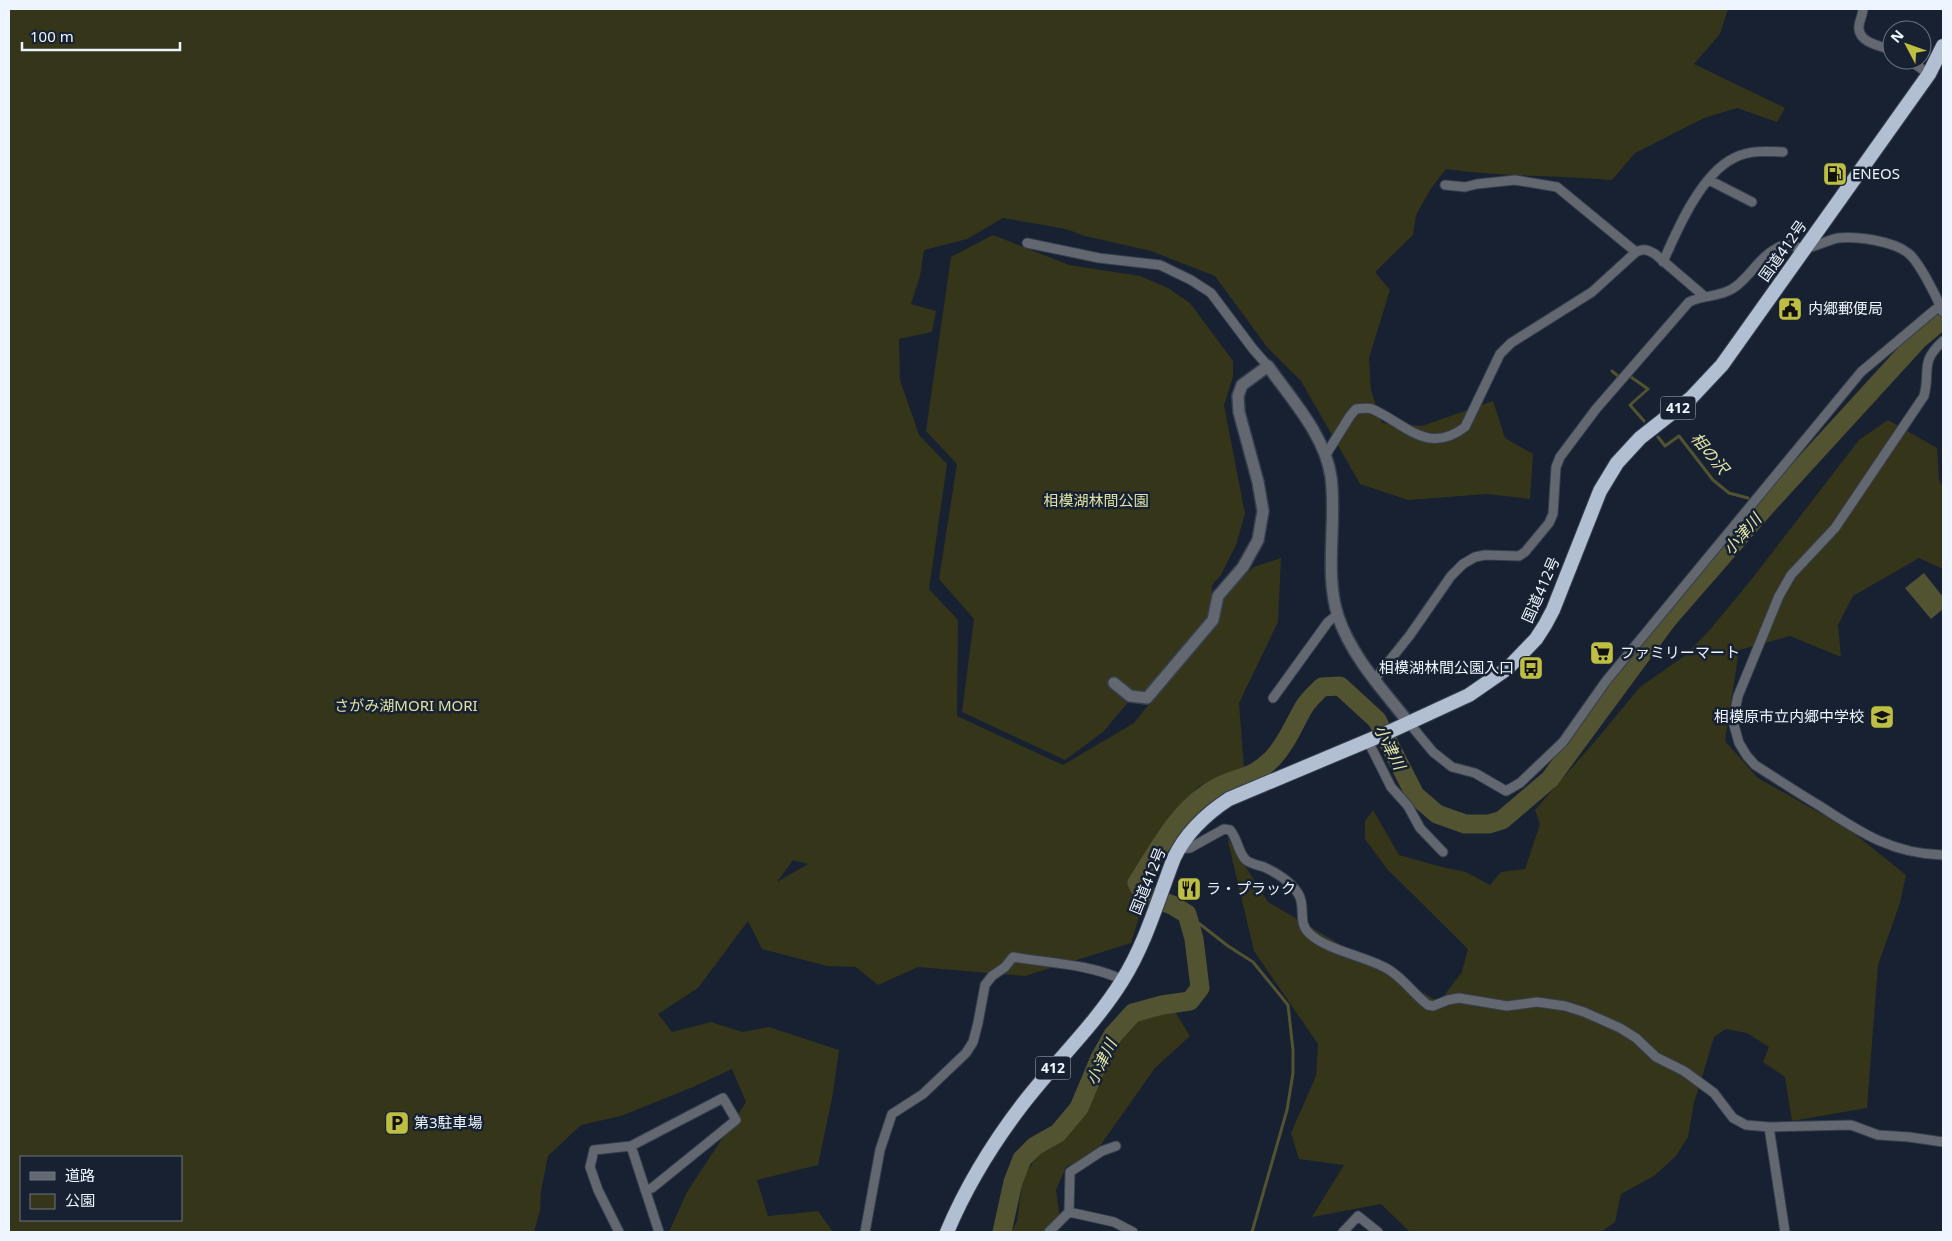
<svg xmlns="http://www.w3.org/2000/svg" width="1952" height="1241" viewBox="0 0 1952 1241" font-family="'Noto Sans','Noto Sans JP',sans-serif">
  <rect width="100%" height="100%" fill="#172131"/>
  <path fill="#35351a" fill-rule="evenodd" d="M9 9H1728L1720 34 1694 64 1785 108 1777 122 1737 108 1704 118 1635 153 1612 180C1557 175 1501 177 1446 169L1430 190 1416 215 1413 235 1375 272 1390 290 1369 358 1371 390 1382 423 1422 426 1493 401 1505 438 1533 454 1530 499 1487 494 1408 500 1360 484 1301 381 1267 347 1215 276 1151 251 1085 236 1066 229 1003 218 967 239 924 250 920 276 911 304 936 311 932 332 899 339 900 380 919 435 947 464 929 589 958 620 957 716 1063 765 1134 723 1215 620 1218 599 1254 567 1281 558 1278 622 1239 703 1244 768 1199 786 1171 816 1131 943 1025 976 918 967 878 985 856 967 827 966 762 949 748 921 698 988 658 1014 672 1032 711 1022 742 1032 769 1027 839 1050 833 1093 818 1165 757 1180 768 1216 818 1211 833 1232H669L687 1192 746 1102 732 1069 693 1087 621 1116 581 1125 548 1156 541 1191 540 1211 534 1232H9ZM793 860 808 864 777 882ZM21 1157H181V1220H21Z
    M993 235 1069 265 1140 276 1168 288 1190 303 1233 361V377L1224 405 1245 514 1236 545 1221 575 1212 585 1211 618 1150 689 1136 693 1103 732 1065 760 962 712 974 619 939 579 957 464 926 431 951 257Z
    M1888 420 1937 448 1939 479 1943 489V569L1919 558 1853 596 1838 625 1841 657 1790 636 1739 650 1725 741 1758 778 1850 830 1906 875 1900 903 1878 965 1867 1108 1792 1121 1785 1077 1763 1062 1769 1047 1747 1033 1726 1029 1714 1037 1694 1103 1688 1137 1676 1156 1654 1176 1621 1194 1615 1222 1601 1232H1410L1381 1204 1312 1217 1344 1165 1299 1159 1291 1133 1316 1076 1318 1044 1254 951 1227 837 1268 902 1439 1002 1462 972 1468 949 1387 869 1365 839V821L1373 810 1399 855 1442 867 1466 872 1490 885 1501 872 1525 869 1540 824 1535 810 1597 739 1640 687 1683 657 1708 632 1751 580 1859 440Z
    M1174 1010 1190 1036 1155 1068 1095 1153 1066 1167 1056 1190 1060 1219 1046 1232H1011L1017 1221 1023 1177 1038 1155 1073 1126 1096 1087 1112 1044 1137 1016Z"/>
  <path fill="#525331" d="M1924 573 1943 597V609L1931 619 1905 588Z"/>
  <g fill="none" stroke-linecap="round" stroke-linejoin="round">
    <path stroke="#525331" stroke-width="3" d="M1612 371 1618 376
      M1631 377 1648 389 1630 405 1644 421
      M1658 437 1665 446 1679 436 1713 480 1729 493 1748 498
      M1764 503 1768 504
      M1187 914 1228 946 1253 962 1288 1005 1293 1050V1073L1287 1110 1252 1232"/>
    <path stroke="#525331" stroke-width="19" d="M1002 1232 1013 1182 1022 1159 1035 1146 1058 1133 1079 1108 1100 1058 1113 1035 1133 1013 1162 1005 1190 1001 1200 988 1194 939 1187 914 1172 905 1143 894 1137 883C1159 849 1180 806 1218 787 1240 776 1252 779 1272 759 1286 745 1294 724 1304 707 1308 700 1316 693 1322 687L1340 686 1377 720 1415 795 1437 814 1465 824H1489L1502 820 1550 779 1667 620 1768 504 1918 340 1943 319"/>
    <defs>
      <path id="minor" d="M1863 9C1863 15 1858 23 1859 29 1860 43 1881 46 1892 50
        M1909 60 1929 74
        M1709 180 1752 202
        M1445 185 1465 187 1477 184 1515 180 1557 187 1636 252
        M1027 243 1099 258 1160 265 1191 280 1211 293 1253 349 1268 366
        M1663 262C1677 230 1701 174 1734 158 1749 150 1767 151 1783 152
        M1943 341C1919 363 1931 370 1924 396L1835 528 1791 575 1779 596 1738 696 1734 715V725L1739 743 1747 756 1755 765C1777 779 1798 793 1820 806 1861 833 1893 854 1943 855
        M1325 456 1350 416 1356 409C1361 409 1367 407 1372 409 1405 423 1427 456 1465 427L1500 354 1511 343 1592 292 1636 252C1644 248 1648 250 1655 254L1704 296
        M1375 679 1410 635 1451 576 1463 564 1475 557 1485 555 1519 556 1525 552 1549 523 1553 514 1556 467 1560 457 1596 409 1689 302C1703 295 1719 297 1732 289 1748 280 1758 258 1777 248 1791 240 1793 249 1805 248 1817 247 1827 240 1838 238 1857 236 1893 241 1908 253 1919 261 1937 298 1943 312
        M1273 698 1328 622 1337 615
        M1409 723 1433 752 1452 767 1475 773 1506 791 1520 783 1563 742 1606 681 1861 372 1943 303
        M1368 741 1391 787 1408 806 1420 828 1443 852
        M1178 849 1190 848 1224 829 1230 830C1238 839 1238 853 1246 860 1251 864 1258 865 1264 867 1277 873 1292 882 1299 895 1306 908 1297 923 1310 934 1327 950 1364 956 1386 968 1403 977 1413 994 1428 1005L1433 1006 1448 1000 1459 998 1507 1006 1537 1002 1565 1006 1584 1012 1620 1028 1636 1038 1656 1057 1684 1071 1714 1093 1733 1118 1746 1125 1769 1127 1851 1125 1878 1135 1909 1137 1943 1142
        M1769 1127 1785 1232
        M631 1146 659 1232
        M1069 1212 1114 1222 1133 1232
        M619 1232 598 1190 590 1167 594 1150 631 1146 723 1098 736 1120 652 1188 645 1190
        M865 1232 880 1150 892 1114 923 1094 966 1053 973 1042 978 1023 985 985 992 976 1005 967 1013 957C1048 963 1090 964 1123 980
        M1049 1232 1069 1212 1070 1172 1102 1151 1116 1146
        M1343 1232 1358 1216 1378 1232"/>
      <path id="tertiary" d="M1114 683 1130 696 1147 698 1213 620 1218 596 1243 567 1258 540 1263 511 1258 482 1239 412 1238 396 1242 385 1268 366C1291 399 1325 435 1331 477 1337 521 1324 574 1338 616 1351 656 1383 690 1409 723"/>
      <path id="trunk" d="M947 1232C966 1187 993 1143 1022 1105 1054 1063 1094 1026 1122 981 1146 943 1158 899 1174 858 1186 833 1206 814 1229 799L1391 731 1469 695 1508 668 1536 639 1545 625 1553 610 1600 491 1617 463 1640 438 1691 398 1722 365 1929 74 1943 46"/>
    </defs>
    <use href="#minor" stroke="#353f4e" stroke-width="11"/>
    <use href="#tertiary" stroke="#353f4e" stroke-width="14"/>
    <use href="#trunk" stroke="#353f4e" stroke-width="16"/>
    <use href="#minor" stroke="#636870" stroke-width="9"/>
    <use href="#tertiary" stroke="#636870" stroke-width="11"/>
    <use href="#trunk" stroke="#b2bed2" stroke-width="14"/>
  </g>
  <defs>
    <symbol id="fuel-square" viewBox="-11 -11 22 22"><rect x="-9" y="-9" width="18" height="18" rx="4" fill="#bebf42" stroke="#172131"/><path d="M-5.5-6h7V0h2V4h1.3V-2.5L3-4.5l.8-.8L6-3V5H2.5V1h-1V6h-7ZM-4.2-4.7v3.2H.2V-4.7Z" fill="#111"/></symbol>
    <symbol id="civic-square" viewBox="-11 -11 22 22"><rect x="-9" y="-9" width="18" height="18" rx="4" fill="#bebf42" stroke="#172131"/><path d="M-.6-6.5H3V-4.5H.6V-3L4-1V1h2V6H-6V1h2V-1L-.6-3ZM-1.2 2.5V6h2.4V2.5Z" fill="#111"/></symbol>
    <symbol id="supermarket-square" viewBox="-11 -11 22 22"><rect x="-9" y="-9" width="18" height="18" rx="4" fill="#bebf42" stroke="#172131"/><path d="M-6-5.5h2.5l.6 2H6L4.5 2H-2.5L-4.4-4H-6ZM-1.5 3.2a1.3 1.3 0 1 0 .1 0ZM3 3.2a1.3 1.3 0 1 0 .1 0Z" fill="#111"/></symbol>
    <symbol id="bus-square" viewBox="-11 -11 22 22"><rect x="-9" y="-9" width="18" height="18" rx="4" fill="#bebf42" stroke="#172131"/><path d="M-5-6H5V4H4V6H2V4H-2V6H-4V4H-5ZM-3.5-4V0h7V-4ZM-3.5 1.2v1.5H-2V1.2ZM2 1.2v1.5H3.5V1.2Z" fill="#111"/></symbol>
    <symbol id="school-square" viewBox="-11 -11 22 22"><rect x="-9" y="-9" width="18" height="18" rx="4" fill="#bebf42" stroke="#172131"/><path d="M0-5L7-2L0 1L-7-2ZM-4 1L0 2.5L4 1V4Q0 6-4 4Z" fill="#111"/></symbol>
    <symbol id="restaurant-square" viewBox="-11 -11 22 22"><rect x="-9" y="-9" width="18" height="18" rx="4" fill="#bebf42" stroke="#172131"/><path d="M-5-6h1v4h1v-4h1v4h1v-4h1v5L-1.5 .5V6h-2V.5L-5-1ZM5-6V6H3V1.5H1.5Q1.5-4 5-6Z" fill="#111"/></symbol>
    <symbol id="parking-square" viewBox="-11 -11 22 22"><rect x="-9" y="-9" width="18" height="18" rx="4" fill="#bebf42" stroke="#172131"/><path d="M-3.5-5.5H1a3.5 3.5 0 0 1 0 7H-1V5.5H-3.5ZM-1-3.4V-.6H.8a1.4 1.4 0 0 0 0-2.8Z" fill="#111"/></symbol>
  </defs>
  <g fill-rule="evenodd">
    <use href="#fuel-square" x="1821" y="160" width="28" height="28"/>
    <use href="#civic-square" x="1776" y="295" width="28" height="28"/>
    <use href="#supermarket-square" x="1588" y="639" width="28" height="28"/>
    <use href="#bus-square" x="1517" y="654" width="28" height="28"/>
    <use href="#school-square" x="1868" y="703" width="28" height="28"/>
    <use href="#restaurant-square" x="1175" y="875" width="28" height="28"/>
    <use href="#parking-square" x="383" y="1109" width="28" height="28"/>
  </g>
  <g text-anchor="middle" stroke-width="5" stroke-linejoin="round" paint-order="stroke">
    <g fill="#172131" stroke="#aeb5c0" stroke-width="1">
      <rect x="1660.5" y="396.5" width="35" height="23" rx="4"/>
      <rect x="1035.5" y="1056.5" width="35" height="23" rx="4"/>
    </g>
    <g font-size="14" font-weight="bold" fill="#eff5fe">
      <text x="1678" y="413">412</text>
      <text x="1053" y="1073">412</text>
    </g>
    <g font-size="15" fill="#eff5fe" stroke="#172131" text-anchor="start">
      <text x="1852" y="179">ENEOS</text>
      <text x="1808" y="314">内郷郵便局</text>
      <text x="1620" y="658">ファミリーマート</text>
      <text x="1514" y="673" text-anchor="end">相模湖林間公園入口</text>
      <text x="1864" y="722" text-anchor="end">相模原市立内郷中学校</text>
      <text x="1206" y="894">ラ・プラック</text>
      <text x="414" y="1128">第3駐車場</text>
    </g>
    <g font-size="15" fill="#eff5fe" stroke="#172131">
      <text transform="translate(1783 251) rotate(-55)" y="5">国道412号</text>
      <text transform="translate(1541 590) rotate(-66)" y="5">国道412号</text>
      <text transform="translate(1148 881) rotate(-68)" y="5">国道412号</text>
    </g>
    <g font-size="15" fill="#e0e2a3" stroke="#172131">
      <text x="1096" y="506">相模湖林間公園</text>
      <text x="406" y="711">さがみ湖MORI MORI</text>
    </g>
    <g font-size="16" font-style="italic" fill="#e5e7a8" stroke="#172131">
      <text transform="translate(1710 453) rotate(50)" y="6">相の沢</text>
      <text transform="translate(1742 534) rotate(-49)" y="6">小津川</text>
      <text transform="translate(1390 747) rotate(63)" y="6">小津川</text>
      <text transform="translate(1101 1062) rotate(-64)" y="6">小津川</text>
    </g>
  </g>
  <rect width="1952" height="1241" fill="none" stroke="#eff5fe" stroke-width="20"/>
  <rect x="20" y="1156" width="162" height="65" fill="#172131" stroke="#6d7683"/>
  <rect x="30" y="1172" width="25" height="8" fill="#636870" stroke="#6d7683"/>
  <text x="65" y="1181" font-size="15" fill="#eff5fe">道路</text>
  <rect x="30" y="1194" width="25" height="15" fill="#35351a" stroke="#6d7683"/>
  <text x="65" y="1206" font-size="15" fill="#eff5fe">公園</text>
  <g transform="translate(1907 45) rotate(311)"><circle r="24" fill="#172131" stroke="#6d7683"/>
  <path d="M0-4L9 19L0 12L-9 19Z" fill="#bebf42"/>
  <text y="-8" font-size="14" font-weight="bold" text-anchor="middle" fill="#eff5fe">N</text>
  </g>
  <path d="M22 42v8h158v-8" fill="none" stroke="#eff5fe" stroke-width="2.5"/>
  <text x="30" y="42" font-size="15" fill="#eff5fe" stroke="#172131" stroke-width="4" paint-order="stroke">100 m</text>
</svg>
